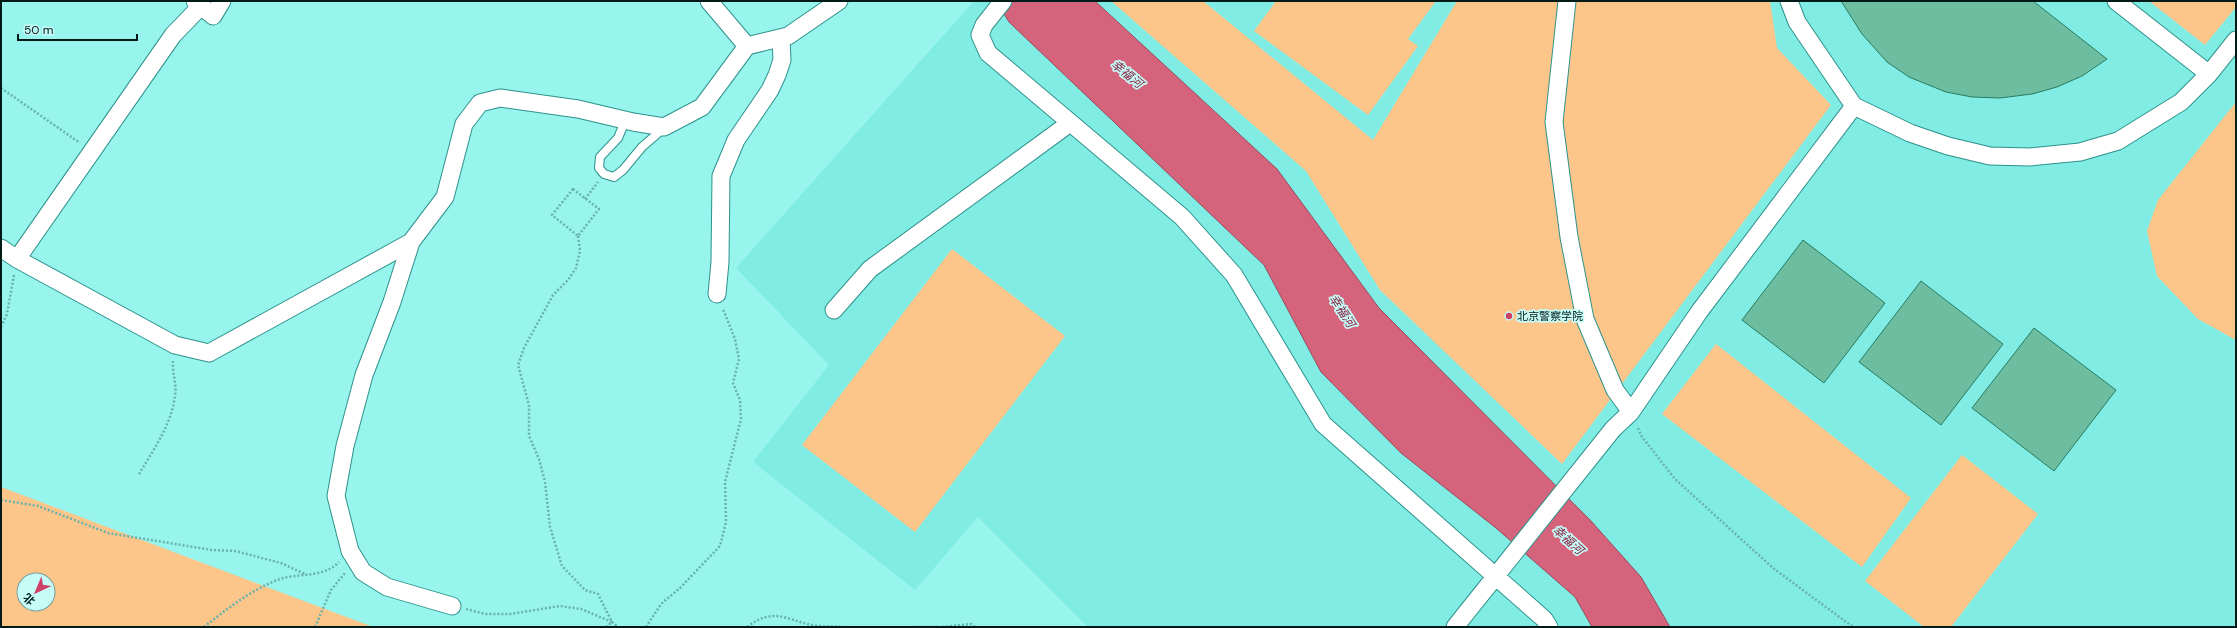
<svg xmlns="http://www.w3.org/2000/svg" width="2237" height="628" viewBox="0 0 2237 628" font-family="'DM Sans','Noto Sans SC',sans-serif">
  <rect width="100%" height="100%" fill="#97f5ed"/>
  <path fill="#81ece3" d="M974 1H2236V627H1088L978 517 915 590 753 462 829 365 736 268Z"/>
  <path fill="#fcc68a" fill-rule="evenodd" d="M1111 1H1203L1373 140 1457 1H1770L1777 48 1831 105 1562 464 1380 290 1306 171Z
    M1276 1H1436L1408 39 1418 46 1368 115 1254 31Z
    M2149 1H2236V7L2205 45Z
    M2236 102V340L2198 319 2157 276 2147 231 2158 200Z
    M952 249 1065 336 915 532 802 445Z
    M1716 344 1911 498 1862 567 1662 414Z
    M1962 455 2038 514 1951 627H1924L1865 581Z
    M1 487 373 627H1ZM24 580H48V604H24Z"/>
  <path fill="#d5637c" stroke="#954d5e" d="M996 1H1095L1277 169 1379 308 1591 521 1641 577 1670 627H1592L1575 597 1496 528 1401 453 1321 372 1264 265 1009 22Z"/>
  <path fill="#6dbda0" stroke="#287d62" d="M1841 1H2033L2107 59 2082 76 2057 87 2032 94 2000 98 1972 97 1946 92 1909 77 1887 62 1862 34Z
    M1803 240 1885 303 1824 383 1742 320Z
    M1921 281 2003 344 1941 425 1859 362Z
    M2034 328 2116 390 2054 471 1972 408Z"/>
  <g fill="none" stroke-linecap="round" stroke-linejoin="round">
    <defs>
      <path id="lane" d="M625 121 618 138 600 157 599 168 604 174 614 177 623 170 642 147 664 128"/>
      <path id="street" d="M195 1 213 16 222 1
        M709 1 747 46
        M1003 1 984 25 980 35 988 53 1182 217 1234 275 1323 424 1544 619 1549 627
        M1567 1 1554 122 1569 237 1585 319 1615 390 1631 412
        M1789 1 1797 22 1854 106 1910 133 1948 146 1990 156 2030 157 2080 152 2118 141 2181 102 2209 74 2236 40
        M2116 1 2209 74
        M1 248 17 259 175 345 209 353 411 242
        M17 259 173 35 201 6
        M717 294 720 262 721 176 736 140 770 90 777 75 782 60 781 38
        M834 310 870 269 1070 123
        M452 606 387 587 363 572 350 551 336 496 345 446 364 375 392 302 411 242 445 197 464 124 480 103 500 98 578 109 633 122 664 127 702 107 747 46 788 36 839 1
        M1455 627 1613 429 1631 412 1699 312 1854 106"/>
    </defs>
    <use href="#lane" stroke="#2d928b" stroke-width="10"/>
    <use href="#street" stroke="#2d928b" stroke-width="19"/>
    <path stroke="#69b2ac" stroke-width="2.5" stroke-dasharray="2 2" stroke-linecap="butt" d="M1 88 80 143
      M573 189 599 209 578 236 552 215Z
      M585 199 598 182
      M578 236 580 251 576 268 568 280 553 295 524 348 518 365 529 405V436L539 459 545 482 550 527 562 566 585 590 598 594 612 622 618 627
      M1 327 7 314 14 275
      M1638 428 1642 437 1675 479 1773 568 1853 627
      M139 474C154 449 172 424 175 395 177 384 172 373 173 361
      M1 500 38 506 108 533 212 550 235 551 281 563 307 575
      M466 609 485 614H510L560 606 581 609 612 622 606 627
      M204 627C227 609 252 589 280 579 298 573 324 578 339 562
      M315 627 331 590 345 573
      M646 627 661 604 680 588 720 546 726 522 725 482 741 419 740 400 733 383 739 359 735 339 723 309
      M747 627C774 607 784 619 812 625 821 627 831 626 841 627
      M912 627H941
      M942 627 971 624 975 627"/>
    <use href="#lane" stroke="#fff" stroke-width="8"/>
    <use href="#street" stroke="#fff" stroke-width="17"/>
  </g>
  <circle fill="#cf4067" stroke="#c6fbf6" stroke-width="1.5" cx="1509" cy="316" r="4"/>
  <g text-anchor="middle" stroke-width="3.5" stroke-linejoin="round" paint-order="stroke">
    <g font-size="11" fill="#001a18" stroke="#c6fbf6" text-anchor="start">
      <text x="1517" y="320">北京警察学院</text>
    </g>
    <g font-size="12" font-style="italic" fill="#88203e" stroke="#c6fbf6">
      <text transform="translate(1127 74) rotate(39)" y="4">幸福河</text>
      <text transform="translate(1342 311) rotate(57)" y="4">幸福河</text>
      <text transform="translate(1568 540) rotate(42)" y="4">幸福河</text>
    </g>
  </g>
  <rect width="2237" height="628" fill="none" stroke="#001a18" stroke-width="4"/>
  <g transform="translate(36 592) rotate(224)"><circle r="19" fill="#c6fbf6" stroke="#77a19d"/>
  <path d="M0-3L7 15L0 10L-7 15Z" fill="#cf4067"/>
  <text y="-6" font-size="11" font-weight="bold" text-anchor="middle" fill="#001a18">北</text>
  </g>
  <path d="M18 34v6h119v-6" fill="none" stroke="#001a18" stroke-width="2"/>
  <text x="24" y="34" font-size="12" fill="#001a18" stroke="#c6fbf6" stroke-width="3" paint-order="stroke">50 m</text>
</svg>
